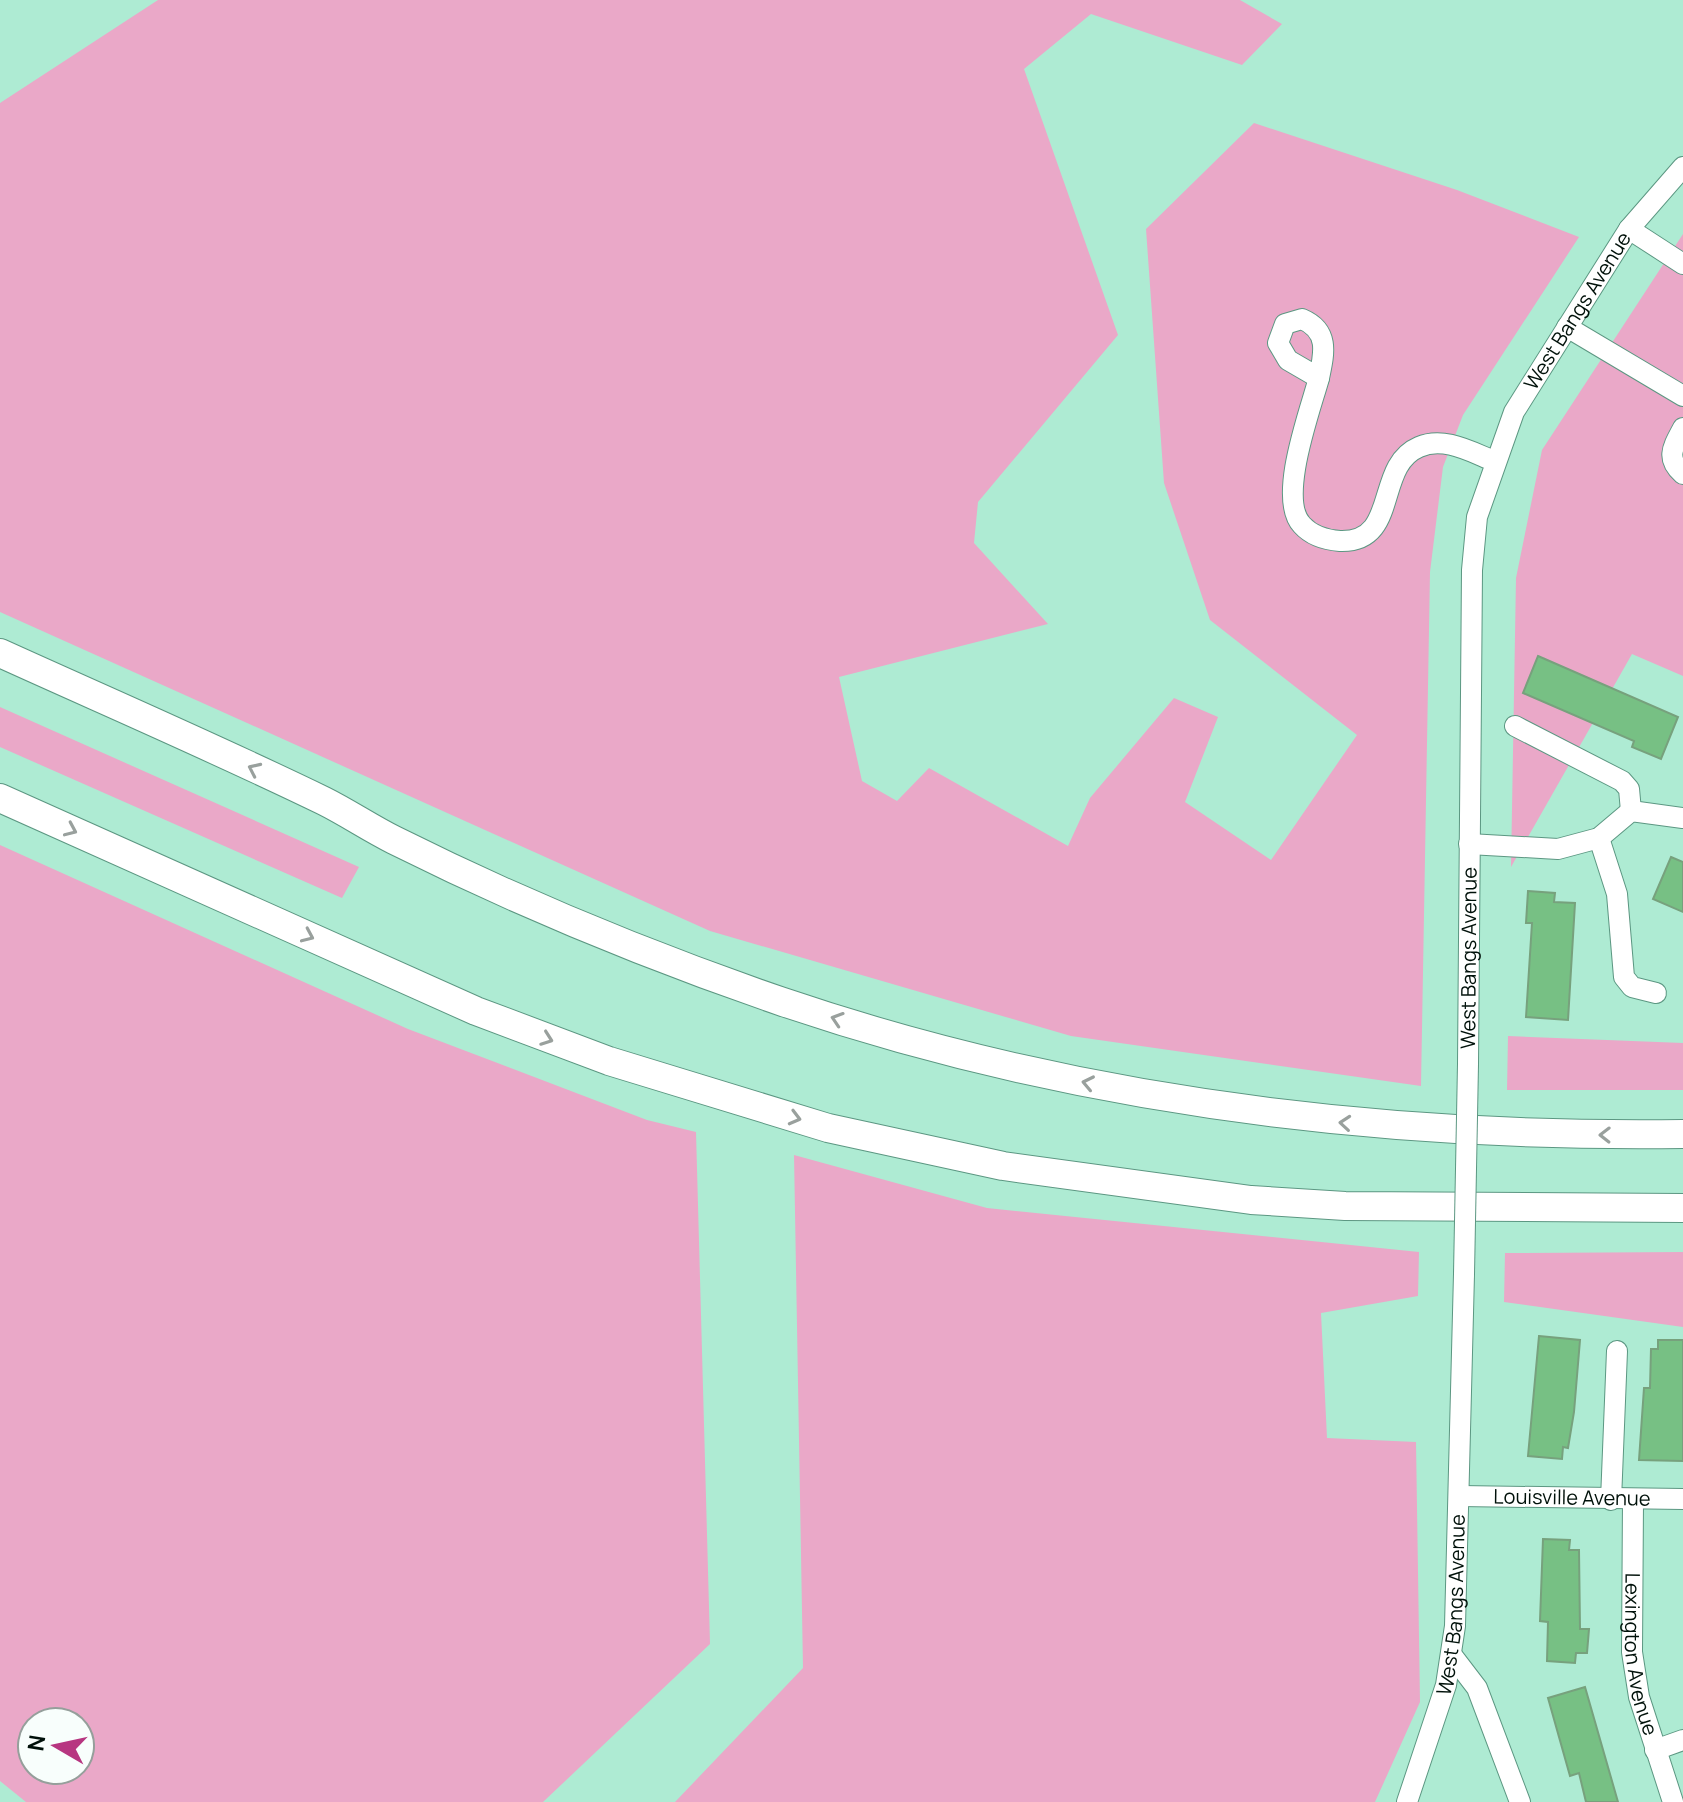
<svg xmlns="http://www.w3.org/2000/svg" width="1683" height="1802" viewBox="0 0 1683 1802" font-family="Manrope,sans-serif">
  <rect width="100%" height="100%" fill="#aeebd3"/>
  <path fill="#eaa8c8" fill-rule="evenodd" d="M158 0H1240L1282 24 1242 65 1091 14 1024 69 1118 335 978 502 974 543 1048 624 839 677 862 781 897 801 929 768 1068 846 1090 798 1174 698 1218 717 1185 802 1271 860 1357 735 1210 620 1164 483 1146 229 1254 123 1457 190 1579 237 1463 415 1443 467 1430 572 1421 1086 1071 1036 710 931 0 612V103Z
    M1683 234V676L1632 654 1511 867 1516 578 1542 450Z
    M0 707 359 867 342 898 0 747Z
    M0 845 408 1029 647 1120 696 1132 710 1644 543 1802H26L0 1781ZM32 1722H80V1770H32Z
    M1508 1036 1683 1043V1090H1507Z
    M794 1155 987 1208 1419 1252 1418 1296 1321 1313 1327 1438 1416 1442 1420 1702 1375 1802H675L803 1668Z
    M1683 1252V1327L1504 1302 1505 1253Z"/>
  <path fill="#77c084" stroke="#77a17d" stroke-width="2" d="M1538 656 1678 717 1661 759 1632 747 1634 741 1523 693Z
    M1671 857 1683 862V912L1653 899Z
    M1528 891 1555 893 1554 902 1575 903 1568 1020 1526 1017 1532 923H1526Z
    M1539 1336 1580 1340 1574 1412 1568 1448 1563 1447 1562 1459 1528 1456Z
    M1658 1340H1683V1461L1639 1460 1644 1388H1650L1651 1349H1658Z
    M1543 1539 1570 1540 1569 1550H1579L1580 1629H1589L1587 1653H1576L1575 1663 1547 1661 1548 1622 1540 1621Z
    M1585 1687 1618 1802H1586L1579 1773 1570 1776 1548 1698Z"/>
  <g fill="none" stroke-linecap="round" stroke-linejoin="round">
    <defs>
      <g id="minor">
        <path d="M1629 229 1683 264"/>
        <path d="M1302 319C1330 331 1324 354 1319 378L1288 360 1278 343 1285 324Z"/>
        <path d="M1567 327 1683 396"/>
        <path d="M1319 378C1310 411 1277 499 1302 525 1311 535 1326 540 1340 541 1400 543 1374 466 1419 447 1444 436 1471 452 1494 461"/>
        <path d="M1683 428C1673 447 1665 458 1683 474"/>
        <path d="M1515 726 1622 781 1629 789 1631 811"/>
        <path d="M1599 838 1617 894 1624 977 1632 987 1656 993"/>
        <path d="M1469 844 1558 849 1599 838 1631 811 1683 818"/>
        <path id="s1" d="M1468 1064 1472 570 1477 517 1514 412 1629 229 1683 167"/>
        <path id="s2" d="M1460 1496 1683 1499"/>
        <path d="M1611 1500 1617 1351"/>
        <path id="s3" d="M1633 1501 1632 1652 1639 1697 1673 1802"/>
        <path d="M1451 1654 1477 1688 1520 1802"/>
        <path d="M1655 1750 1683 1740"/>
        <path id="s4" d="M1407 1802 1446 1685 1455 1626 1464 1274"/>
      </g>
      <path id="highway" d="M0 653C108 702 217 749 324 801 348 813 370 828 394 840 518 902 649 956 780 1001 1071 1100 1376 1138 1683 1134
        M0 798 476 1011 609 1061 828 1128 1003 1166 1251 1200 1345 1206 1683 1208"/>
    </defs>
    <use href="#minor" stroke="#5c9782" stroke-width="22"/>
    <use href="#highway" stroke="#5c9782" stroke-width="30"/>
    <use href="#minor" stroke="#fff" stroke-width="20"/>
    <use href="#highway" stroke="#fff" stroke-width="28"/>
    <defs>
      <path id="minor-bridge" d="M1464 1274 1468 1064"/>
    </defs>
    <use href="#minor-bridge" stroke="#5c9782" stroke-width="22" stroke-linecap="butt"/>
    <use href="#minor-bridge" stroke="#fff" stroke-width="20"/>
  </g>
  <defs><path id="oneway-chevron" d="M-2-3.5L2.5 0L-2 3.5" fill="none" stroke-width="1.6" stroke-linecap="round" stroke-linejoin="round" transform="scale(2)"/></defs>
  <g stroke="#99a09d">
    <use href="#oneway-chevron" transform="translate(254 769) rotate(-155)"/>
    <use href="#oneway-chevron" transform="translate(71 830) rotate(24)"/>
    <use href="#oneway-chevron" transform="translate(308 936) rotate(24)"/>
    <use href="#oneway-chevron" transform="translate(837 1019) rotate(-162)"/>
    <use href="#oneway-chevron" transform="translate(547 1039) rotate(20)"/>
    <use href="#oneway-chevron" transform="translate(1088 1083) rotate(-168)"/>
    <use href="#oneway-chevron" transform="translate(795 1118) rotate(15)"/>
    <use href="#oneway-chevron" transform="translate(1345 1123) rotate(-175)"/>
    <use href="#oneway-chevron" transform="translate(1605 1135) rotate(-179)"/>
  </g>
  <g text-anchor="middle" stroke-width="6" stroke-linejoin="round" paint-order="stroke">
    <g font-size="20" fill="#00110a" stroke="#f8fefc">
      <text dy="7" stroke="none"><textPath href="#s1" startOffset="778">West Bangs Avenue</textPath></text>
      <text dy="7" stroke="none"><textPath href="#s1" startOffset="106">West Bangs Avenue</textPath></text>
      <text dy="7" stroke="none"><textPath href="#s2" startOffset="112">Louisville Avenue</textPath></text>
      <text dy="7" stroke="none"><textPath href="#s4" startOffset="204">West Bangs Avenue</textPath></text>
      <text dy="7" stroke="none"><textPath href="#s3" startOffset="154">Lexington Avenue</textPath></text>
    </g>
  </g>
  <g transform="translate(56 1746) rotate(279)"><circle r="38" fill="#f8fefc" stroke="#959f9b" stroke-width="2"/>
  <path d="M0-6L14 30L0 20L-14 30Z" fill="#b73681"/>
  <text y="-12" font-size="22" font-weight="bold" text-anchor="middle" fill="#00110a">N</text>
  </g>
</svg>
